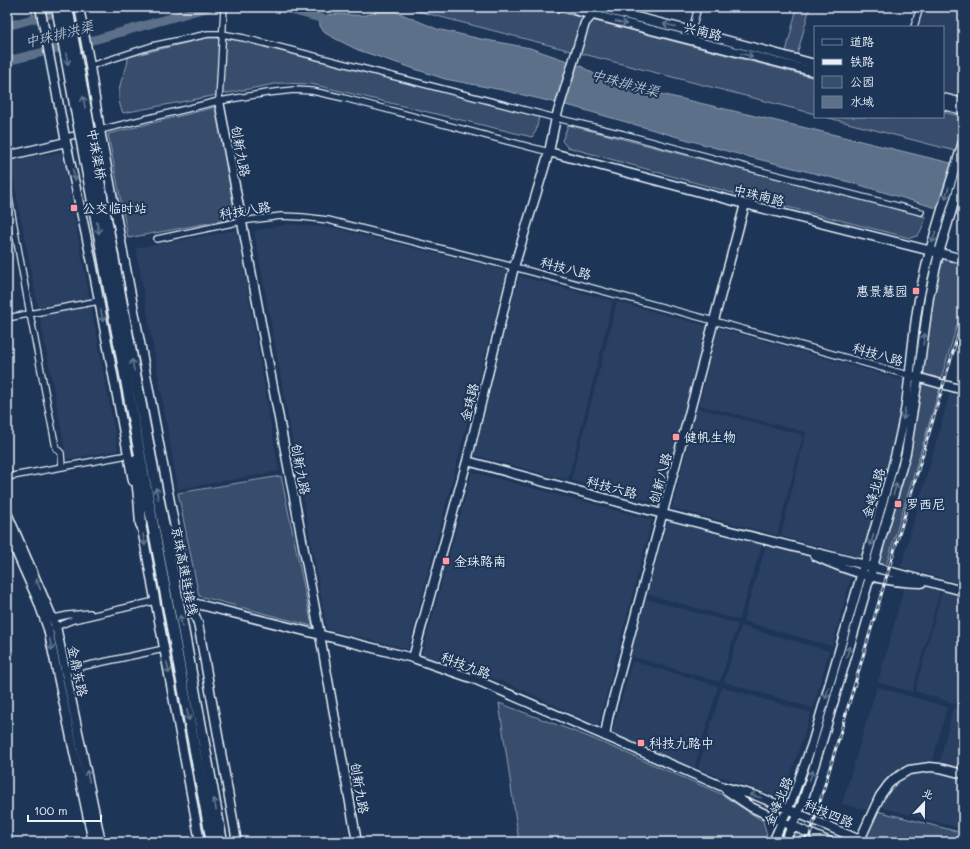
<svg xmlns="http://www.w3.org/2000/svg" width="970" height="849" viewBox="0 0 970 849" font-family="Mali,'LXGW WenKai TC',sans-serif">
  <rect width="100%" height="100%" fill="#1d3557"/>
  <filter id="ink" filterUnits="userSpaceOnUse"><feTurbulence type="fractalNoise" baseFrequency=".025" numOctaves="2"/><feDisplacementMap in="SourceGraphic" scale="8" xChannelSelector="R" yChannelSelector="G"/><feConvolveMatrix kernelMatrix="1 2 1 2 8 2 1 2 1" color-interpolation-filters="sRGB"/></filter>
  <g filter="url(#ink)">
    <path fill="#2a4162" d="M924 7H963V101L943 96V27H918Z
      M62 152 118 450 67 459 10 161Z
      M288 224 333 228 507 271 408 649 327 629 254 231Z
      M237 230 279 471 178 489 136 248Z
      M519 276 613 301 568 480 474 455Z
      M617 302 707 326 661 504 571 480Z
      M718 328 903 380 893 447 863 558 781 536 806 432 699 405Z
      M963 353V380L956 378Z
      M950 393 963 396V584L901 567Z
      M697 408 803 435 777 535 672 508Z
      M472 472 652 520 598 726 510 684 422 655Z
      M668 521 762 544 739 620 647 594Z
      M766 546 854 566 832 646 743 621Z
      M906 581 940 590 912 692 878 682Z
      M942 591 963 597V677L956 704 915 691Z
      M646 599 738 624 720 682 630 656Z
      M741 626 829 651 813 708 724 682Z
      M632 661 718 686 694 769 612 733Z
      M722 687 811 713 786 788 780 797 698 769Z
      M877 687 947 707 933 760 914 763 893 772 880 784 867 810 842 804Z
      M953 708 963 711V767L940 761Z
      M945 772 963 777V829L880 807 890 790 901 779 918 773Z"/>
    <path fill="#374d6c" stroke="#909fb2" d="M402 7H542L815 78V114Z
      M797 7H810L797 55 786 52Z
      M206 38H222L253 42 539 117 536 131 532 137 311 84 280 83 123 113C117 101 118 89 123 76 126 69 128 64 128 57Z
      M216 107 236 218 128 238 108 134Z
      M943 112 963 117V153L825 117H943Z
      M568 125 926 217 921 231 917 236 910 238 736 194 567 147 562 141Z
      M943 259 963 264V305L941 379 923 374 933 295Z
      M921 383 940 388 886 566 878 564 909 455Z
      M281 476 312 626 199 596 178 493Z
      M499 703 589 737 719 793 763 821 767 835 763 842H519Z
      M877 811 963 833V842H874L869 839 866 835Z
      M793 830 806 835 804 842H787Z"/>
    <path fill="#5d7089" stroke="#95a4b5" d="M384 9 392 10 437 29 481 39 530 48 579 65 603 79 614 83 815 130 963 166V216L853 183 730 152 574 107 502 90 445 79 358 50 336 39 325 33 320 26 319 18C334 10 350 17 366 15 372 14 378 10 384 9Z"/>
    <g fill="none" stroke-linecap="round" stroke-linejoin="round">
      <path stroke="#95a4b5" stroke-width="1.5" d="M31 7 33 19"/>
      <path stroke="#5d7089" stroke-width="9" d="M280 7 331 21
        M7 26 76 7
        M7 61 97 39 209 7"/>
      <defs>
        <path id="street" d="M914 27 920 7
          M691 34 698 7
          M90 66 152 46 208 34H222L244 38 556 118 623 134 761 171 921 212
          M219 101 224 7
          M66 137 100 130 219 101 267 93 294 90 312 91 344 98 549 152
          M7 187 30 314 56 448 61 453 62 467
          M157 239 242 221 281 216 303 217 328 220 514 267 714 321 908 375
          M7 318 99 301
          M7 477 128 455
          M50 619 68 615 90 613
          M53 628 73 620 155 601
          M66 670 164 649"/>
        <path id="secondary" d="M40 7 66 142 92 263 133 481
          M79 7 89 60 100 130 181 560 189 602 198 623 237 842
          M562 7 815 72
          M596 7 692 31 815 64
          M943 98 963 103
          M219 101 320 635 357 842
          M943 105 963 110
          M549 152 745 204 963 259
          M7 156 66 142
          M913 376 963 390
          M467 461 663 514 873 567 963 591
          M7 513 56 626 101 842
          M140 518 200 842
          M7 531 38 601 48 629 93 842
          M815 556C849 572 883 583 921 583
          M189 602 413 658 474 679 721 786 757 796 860 840
          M413 658 467 461 514 267 549 152 556 118 585 23 592 15 593 7
          M605 736 608 718 745 204
          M726 790 751 807 774 818 830 842
          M773 842 792 799 812 744 890 476C896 454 901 433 905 411 910 378 912 344 917 311 926 254 946 198 963 142
          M785 842 802 804 824 735 906 453 918 378 929 297 939 253 963 172
          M859 842 880 796 888 785 895 778 909 770 930 767 940 768 963 774"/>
        <path id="highway" d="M112 305 212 842
          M122 305 177 596 222 842
          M135 461 139 497 141 524"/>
      </defs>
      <use href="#street" stroke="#e8f1f8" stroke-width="8"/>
      <use href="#secondary" stroke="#e8f1f8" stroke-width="11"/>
      <use href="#highway" stroke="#e8f1f8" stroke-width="13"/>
      <use href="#street" stroke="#1d3557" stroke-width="5.5"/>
      <use href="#secondary" stroke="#1d3557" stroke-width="8"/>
      <use href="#highway" stroke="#1d3557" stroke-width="10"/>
      <defs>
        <path id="rail" d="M808 842 963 318"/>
      </defs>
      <use href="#rail" stroke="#e8f1f8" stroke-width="3"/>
      <use href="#rail" stroke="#1d3557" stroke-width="1.5" stroke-dasharray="4.5" stroke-linecap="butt"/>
      <defs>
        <path id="highway-bridge" d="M57 7 112 305
          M67 7 122 305"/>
      </defs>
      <use href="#highway-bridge" stroke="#e8f1f8" stroke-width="13" stroke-linecap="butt"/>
      <use href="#highway-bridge" stroke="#1d3557" stroke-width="10"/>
    </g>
    <defs><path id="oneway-shaft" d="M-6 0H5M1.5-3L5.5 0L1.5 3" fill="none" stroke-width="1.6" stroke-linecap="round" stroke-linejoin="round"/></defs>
    <g stroke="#64778f">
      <use href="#oneway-shaft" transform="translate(621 23) rotate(14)"/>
      <use href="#oneway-shaft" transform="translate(669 25) rotate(-166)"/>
      <use href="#oneway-shaft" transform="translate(747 55) rotate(14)"/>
      <use href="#oneway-shaft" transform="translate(67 59) rotate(79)"/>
      <use href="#oneway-shaft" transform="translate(84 102) rotate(-100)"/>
      <use href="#oneway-shaft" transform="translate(74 175) rotate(78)"/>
      <use href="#oneway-shaft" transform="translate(947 193) rotate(107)"/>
      <use href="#oneway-shaft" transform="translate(98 228) rotate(79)"/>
      <use href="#oneway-shaft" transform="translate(934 237) rotate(107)"/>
      <use href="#oneway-shaft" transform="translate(102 316) rotate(79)"/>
      <use href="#oneway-shaft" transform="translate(924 339) rotate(-82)"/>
      <use href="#oneway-shaft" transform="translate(133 365) rotate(-101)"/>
      <use href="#oneway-shaft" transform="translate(904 414) rotate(100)"/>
      <use href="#oneway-shaft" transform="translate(895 489) rotate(-74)"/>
      <use href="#oneway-shaft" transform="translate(157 493) rotate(-101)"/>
      <use href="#oneway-shaft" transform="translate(144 540) rotate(80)"/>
      <use href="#oneway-shaft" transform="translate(872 540) rotate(106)"/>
      <use href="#oneway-shaft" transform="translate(38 584) rotate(-113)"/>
      <use href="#oneway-shaft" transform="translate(181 621) rotate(-100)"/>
      <use href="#oneway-shaft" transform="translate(51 645) rotate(78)"/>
      <use href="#oneway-shaft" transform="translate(848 652) rotate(-74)"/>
      <use href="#oneway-shaft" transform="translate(168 668) rotate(79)"/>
      <use href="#oneway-shaft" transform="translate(827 693) rotate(106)"/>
      <use href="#oneway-shaft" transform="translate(188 715) rotate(79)"/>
      <use href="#oneway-shaft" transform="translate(88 776) rotate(-102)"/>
      <use href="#oneway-shaft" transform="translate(811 776) rotate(-72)"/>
      <use href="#oneway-shaft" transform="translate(755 796) rotate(-163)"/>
      <use href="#oneway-shaft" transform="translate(215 804) rotate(-100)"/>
    </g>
  </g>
  <g fill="#ff9aa2" stroke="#1d3557" stroke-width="1.5">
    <rect x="70" y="204" width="8" height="8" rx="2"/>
    <rect x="912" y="287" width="8" height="8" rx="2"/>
    <rect x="672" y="433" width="8" height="8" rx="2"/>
    <rect x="894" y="500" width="8" height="8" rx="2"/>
    <rect x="442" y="557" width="8" height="8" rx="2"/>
    <rect x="637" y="739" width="8" height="8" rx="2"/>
  </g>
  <g text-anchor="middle" stroke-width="4" stroke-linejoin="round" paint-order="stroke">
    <g font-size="13" fill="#e8f1f8" stroke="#1d3557">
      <text transform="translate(703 31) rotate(14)" y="5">兴南路</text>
      <text transform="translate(241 151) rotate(79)" y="5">创新九路</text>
      <text transform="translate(97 154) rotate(79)" y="5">中珠渠桥</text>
      <text transform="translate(759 195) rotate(14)" y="5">中珠南路</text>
      <text transform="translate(245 210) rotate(-9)" y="5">科技八路</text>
      <text transform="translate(566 268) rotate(15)" y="5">科技八路</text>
      <text transform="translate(878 354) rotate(16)" y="5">科技八路</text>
      <text transform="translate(469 402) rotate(-76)" y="5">金珠路</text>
      <text transform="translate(301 469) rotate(79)" y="5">创新九路</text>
      <text transform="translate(660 478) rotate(-75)" y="5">创新八路</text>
      <text transform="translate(612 487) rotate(15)" y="5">科技六路</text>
      <text transform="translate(873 493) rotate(-74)" y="5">金峰北路</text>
      <text transform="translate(185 571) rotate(79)" y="5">京珠高速连接线</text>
      <text transform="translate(466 665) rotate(21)" y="5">科技九路</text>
      <text transform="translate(78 671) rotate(78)" y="5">金鼎东路</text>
      <text transform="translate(360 788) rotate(80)" y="5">创新九路</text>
      <text transform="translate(778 801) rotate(-67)" y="5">金峰北路</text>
      <text transform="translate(829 813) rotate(23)" y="5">科技四路</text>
    </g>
    <g font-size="13" fill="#e8f1f8" stroke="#1d3557" text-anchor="start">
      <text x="82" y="213">公交临时站</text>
      <text x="908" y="296" text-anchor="end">惠景慧园</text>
      <text x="684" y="442">健帆生物</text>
      <text x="906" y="509">罗西尼</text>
      <text x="454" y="566">金珠路南</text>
      <text x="649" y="748">科技九路中</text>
    </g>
    <g font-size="14" font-style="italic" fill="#b7c4d1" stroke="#1d3557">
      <text transform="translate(59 34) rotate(-14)" y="5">中珠排洪渠</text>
      <text transform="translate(625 83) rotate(15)" y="5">中珠排洪渠</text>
    </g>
  </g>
  <rect width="970" height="849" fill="none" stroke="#1d3557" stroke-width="24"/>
  <rect x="12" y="12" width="946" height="825" fill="none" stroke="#e8f1f8" stroke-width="1.5" filter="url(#ink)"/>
  <rect x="814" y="26" width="130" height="92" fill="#1d3557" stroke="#6e8097"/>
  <rect x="822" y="39" width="20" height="6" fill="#1d3557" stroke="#6e8097"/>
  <text x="850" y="46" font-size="12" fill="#e8f1f8">道路</text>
  <rect x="822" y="59" width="20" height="6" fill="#e8f1f8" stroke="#6e8097"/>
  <text x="850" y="66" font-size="12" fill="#e8f1f8">铁路</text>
  <rect x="822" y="76" width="20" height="12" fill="#374d6c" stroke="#6e8097"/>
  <text x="850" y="86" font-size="12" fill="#e8f1f8">公园</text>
  <rect x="822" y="96" width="20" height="12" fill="#5d7089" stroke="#6e8097"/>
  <text x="850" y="106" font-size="12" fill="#e8f1f8">水域</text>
  <g transform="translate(924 803) rotate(22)" stroke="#1d3557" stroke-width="3" paint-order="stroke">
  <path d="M0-3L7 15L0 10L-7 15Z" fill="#e8f1f8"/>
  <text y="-6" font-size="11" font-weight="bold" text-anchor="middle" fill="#e8f1f8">北</text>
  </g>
  <path d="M28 815v6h73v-6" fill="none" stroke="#e8f1f8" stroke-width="2"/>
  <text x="34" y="815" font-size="12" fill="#e8f1f8" stroke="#1d3557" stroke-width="3" paint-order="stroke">100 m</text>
</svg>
